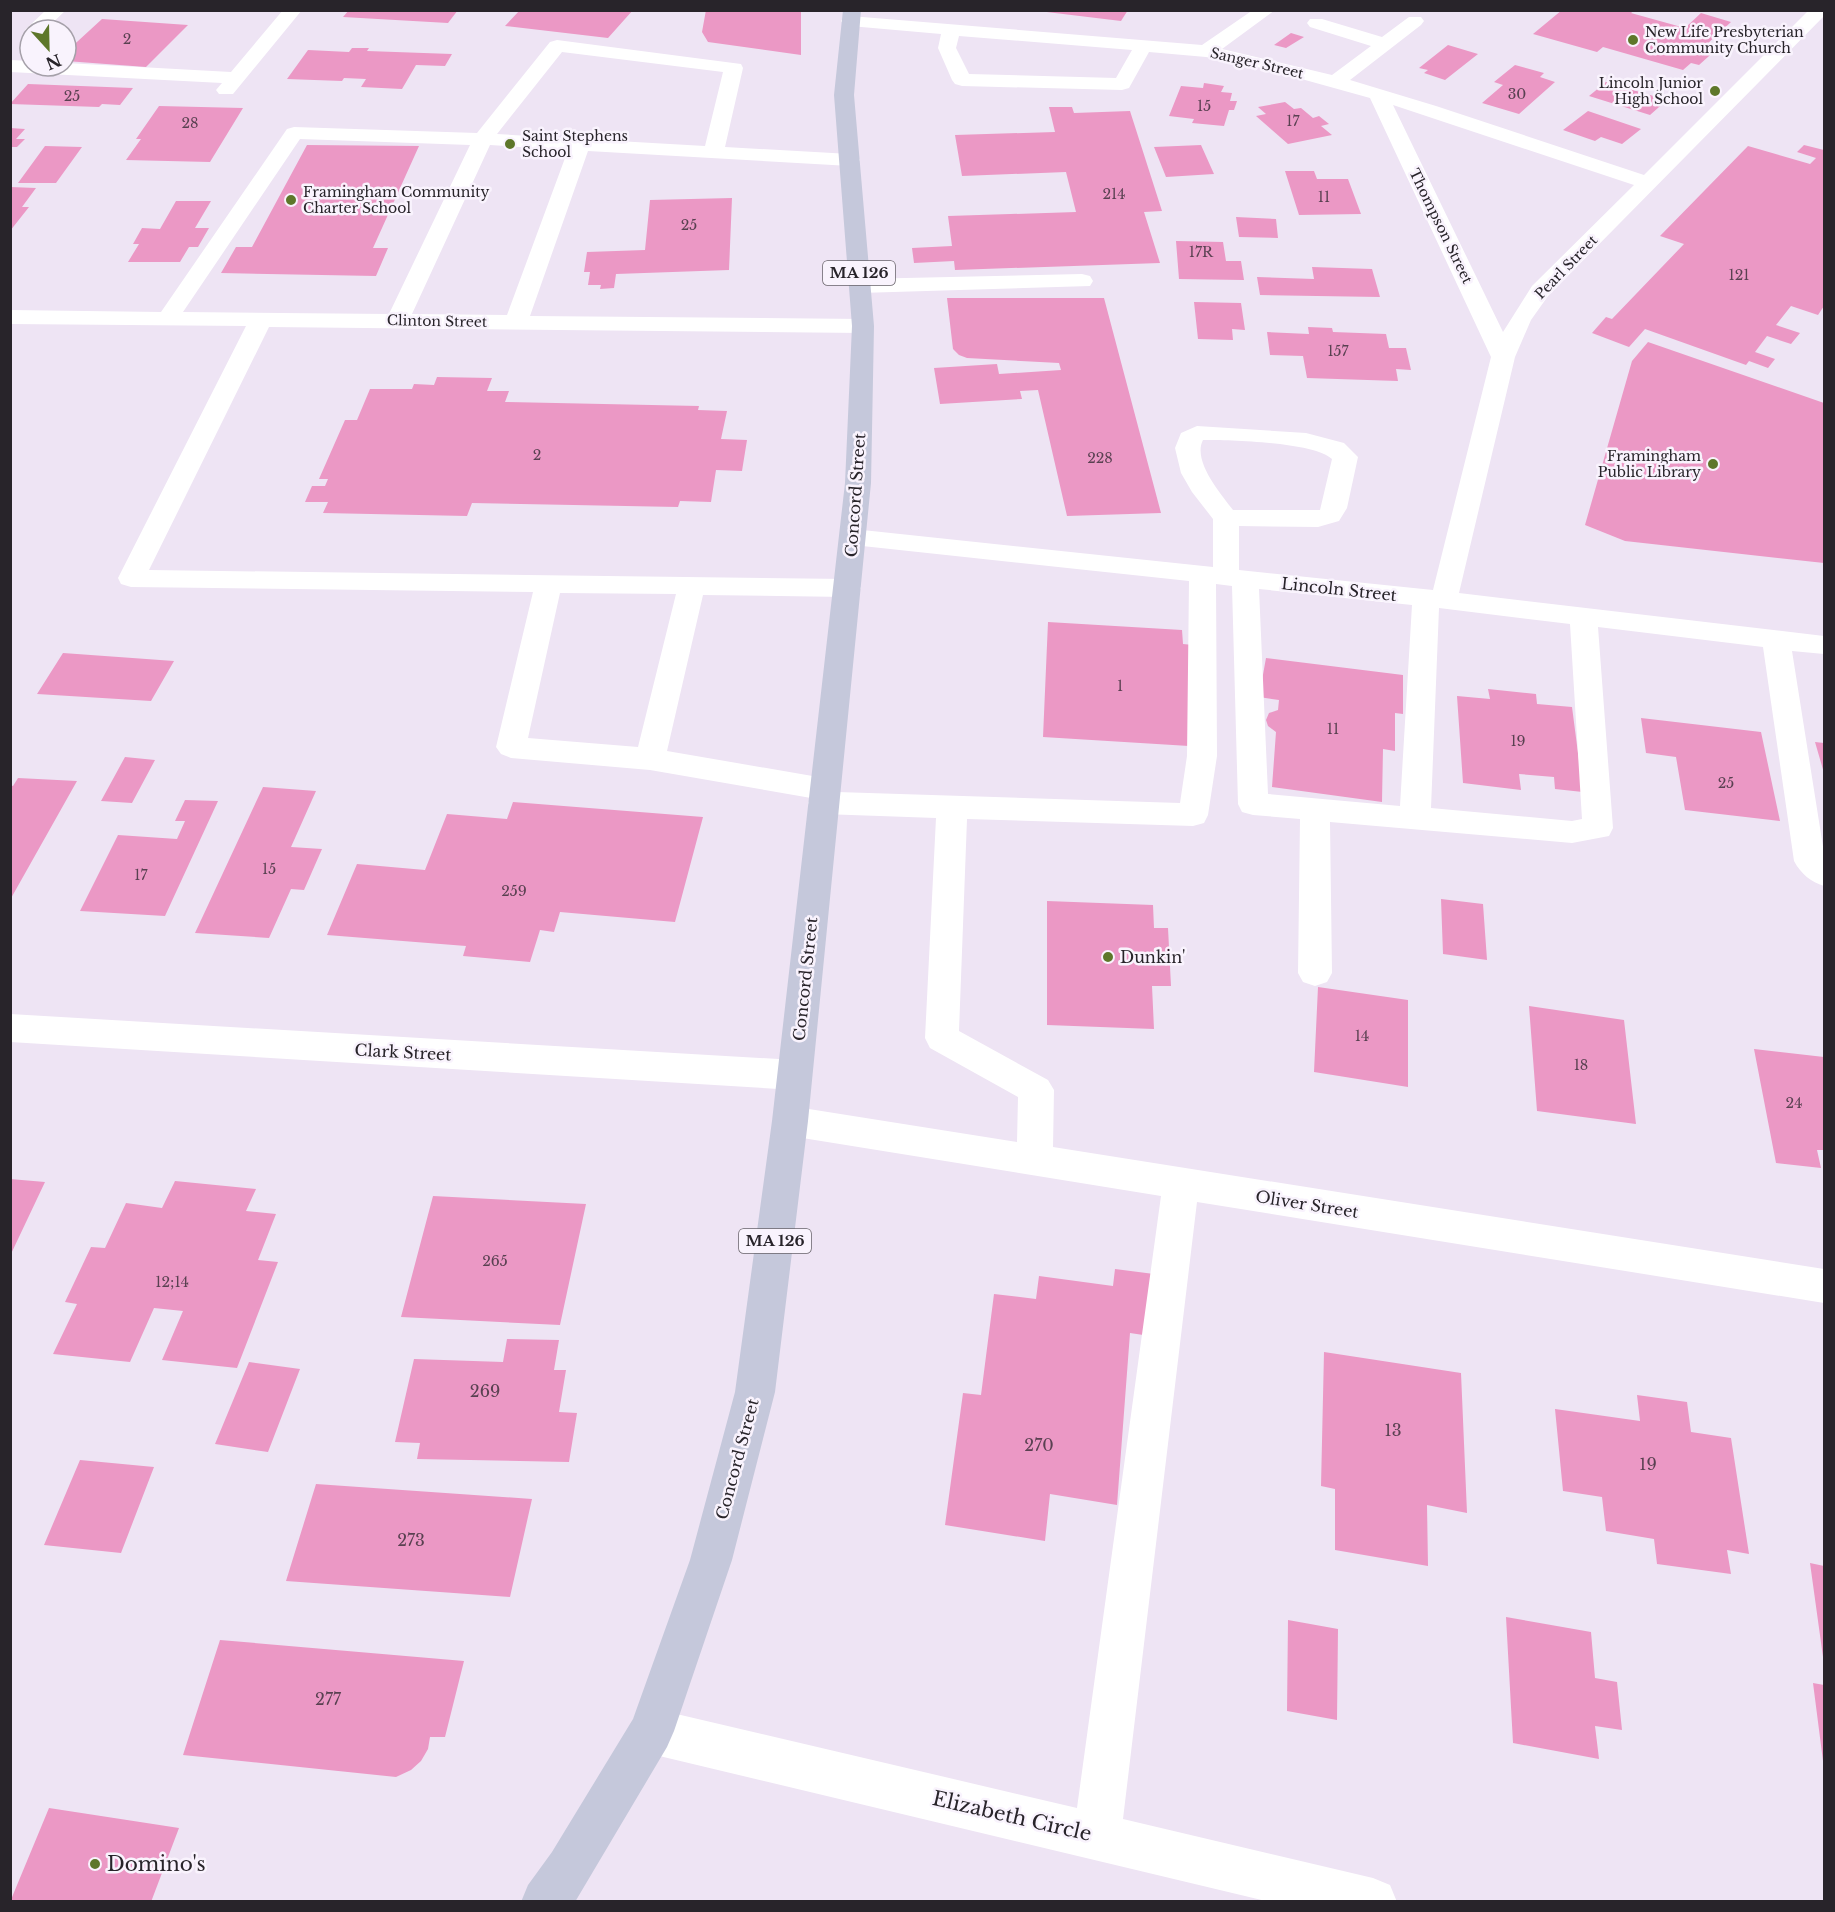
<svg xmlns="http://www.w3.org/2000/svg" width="1835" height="1912" viewBox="0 0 1835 1912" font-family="'Libre Baskerville',serif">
  <rect width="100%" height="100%" fill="#eee4f4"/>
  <path fill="#eb98c5" d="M349 10H458L448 23 343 17Z
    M520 10H633L608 38 505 26Z
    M706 10H801V55L708 42 702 32Z
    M1030 10H1128L1121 21Z
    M1562 10H1635L1631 13 1685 28 1701 13 1731 22 1706 45 1718 48 1699 65 1691 63 1683 70 1603 47 1597 52 1533 34Z
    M102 19 188 25 146 67 66 61V52Z
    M1291 33 1304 37 1286 48 1274 45Z
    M1448 45 1478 54 1445 80 1424 73 1428 70 1419 68Z
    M352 48H369L367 51 452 54 445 66 416 65 402 89 361 87 366 79 344 78 342 81 287 79 308 50 349 52Z
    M1515 65 1544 73 1540 77 1555 82 1519 114 1482 103 1503 85 1494 82Z
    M1606 82 1667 100 1650 115 1589 96Z
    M1204 83 1224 86 1221 92 1232 93 1230 101H1237L1234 110H1229L1224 126 1192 123 1194 119 1169 116 1181 86 1203 88Z
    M28 84 133 88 120 105 102 104 99 107 10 104Z
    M1285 102 1294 109 1301 108 1313 118 1319 116 1329 124 1321 126 1332 135 1288 144 1256 116 1266 114 1258 107Z
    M159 106 243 108 210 162 126 160 141 139H136Z
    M1049 107H1072L1074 113 1130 111 1162 211 1144 212 1160 263 955 270 954 261 914 263 912 248 952 246 948 216 1076 212 1066 172 962 176 955 135 1055 132Z
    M1588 111 1641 129 1622 144 1601 137 1595 141 1563 130Z
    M10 128 25 129 16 139H25L17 147H10Z
    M307 145 419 146 373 248H388L376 276 221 273 236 247H252Z
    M1201 145 1214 174 1166 177 1154 147Z
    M1804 145 1824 150V306L1818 315 1791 306 1776 325 1800 333 1791 344 1767 336 1755 352 1775 359 1768 368 1749 361 1746 365 1645 329 1629 347 1592 333 1606 317 1612 319 1684 244 1660 236 1748 146 1810 164 1816 158 1797 152Z
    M45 146 82 147 56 183H18Z
    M1285 171H1314L1317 179H1348L1361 214 1299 215Z
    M10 187 36 188 22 207H29L10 231Z
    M732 198 729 270 616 274 614 288 600 289 601 285H588L590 272H584L587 252 645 250 650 200Z
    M176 201H211L195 228H209L198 247H189L180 262H128L139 244H133L142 228 160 229Z
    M1236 217 1276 219 1278 238 1239 237Z
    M1176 241 1223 242 1226 261H1241L1244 280 1179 279Z
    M1312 267 1372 269 1380 297 1260 295 1257 277 1314 279Z
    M947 298H1104L1161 513 1067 516 1038 390 1020 391 1022 399 940 404 934 368 997 364 999 374 1061 370 1059 363 967 358 959 355 953 349Z
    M1194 302 1241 303 1245 330 1232 329 1233 340 1198 339Z
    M1308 327 1332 328 1333 332 1386 334 1389 348H1406L1411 370 1396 369 1398 381 1307 378 1303 356 1270 355 1267 332 1309 334Z
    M1648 342 1824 403V563L1625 541 1585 525 1632 361Z
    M437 377 492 378 487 391H509L505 402 699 406 698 410 727 411 721 439 747 440 742 471 716 470 711 502 680 501 678 507 472 503 467 516 323 513 328 502H305L312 486H325L328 479H319L345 420H357L370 389H412L414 384 434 385Z
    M1048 622 1182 630 1183 644 1193 645 1189 746 1043 737Z
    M63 653 174 661 151 701 37 694Z
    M1266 658 1403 675V714L1395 713V751L1383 749 1382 802 1272 787 1276 732 1268 726 1266 720 1269 713 1278 710 1279 700 1259 697Z
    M1488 689 1536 694 1537 704 1572 707 1581 776 1592 793 1555 789 1554 777 1519 774 1521 790 1463 783 1457 696 1490 699Z
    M1641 718 1761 732 1780 821 1685 810 1676 757 1646 753Z
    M1815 742 1824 743V773Z
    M125 757 155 760 132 803 101 801Z
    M18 778 77 781 10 900V785L13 786Z
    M263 787 316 791 291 847 322 849 304 890 291 889 269 938 195 933Z
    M185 800 218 801 165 916 80 911 118 835 177 839 185 821H175Z
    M513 802 703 817 675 922 560 912 554 932 540 930 530 962 463 956 466 946 327 935 357 864 425 870 447 814 507 819Z
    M1441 899 1483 904 1487 960 1443 954Z
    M1047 901 1153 905 1154 928H1168L1171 986H1152L1154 1029 1047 1025Z
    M1318 987 1408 1000V1087L1314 1072Z
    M1529 1006 1624 1020 1636 1124 1537 1111Z
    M1754 1049 1824 1057V1150H1817L1821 1168 1776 1163Z
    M10 1179 45 1182 10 1256Z
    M175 1181 256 1189 246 1211 276 1214 258 1260 278 1262 237 1368 162 1360 183 1311 154 1308 130 1362 53 1354 77 1304 65 1302 91 1247 105 1248 126 1203 162 1208Z
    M433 1196 586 1204 560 1325 401 1317Z
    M1115 1269 1154 1274 1150 1336 1130 1333 1117 1505 1050 1494 1045 1541 945 1525 963 1393 981 1395 994 1294 1036 1299 1039 1276 1113 1286Z
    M507 1339 559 1340 554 1370H566L559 1412 577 1413 569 1462 417 1459 420 1443 395 1442 414 1359 503 1362Z
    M1324 1352 1461 1373 1467 1513 1427 1505 1428 1566 1335 1550V1489L1321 1486Z
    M249 1362 300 1369 268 1452 215 1444Z
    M1637 1395 1687 1402 1691 1432 1731 1438 1749 1554 1727 1550 1731 1574 1657 1564 1654 1539 1606 1531 1602 1497 1563 1491 1555 1409 1640 1421Z
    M80 1460 154 1467 121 1553 44 1545Z
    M316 1484 532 1499 510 1597 286 1581Z
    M1810 1563 1824 1566V1657H1823Z
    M1506 1617 1591 1632 1595 1678 1617 1682 1622 1730 1595 1726 1599 1759 1513 1743Z
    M1288 1620 1338 1629 1337 1720 1287 1711Z
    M220 1640 464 1661 445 1737H430L428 1749 421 1761 411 1770 396 1777 183 1755Z
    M1813 1683 1824 1685V1761H1823Z
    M49 1808 179 1828 151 1902H10Z"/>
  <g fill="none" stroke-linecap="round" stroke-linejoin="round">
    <path fill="#fff" fill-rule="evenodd" d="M46 10H66L45 30H30V34H28L25 30Z
      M283 10H302L233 94H219L216 90 222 83 10 72V60L30 61V66H66V63L231 72Z
      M1253 10H1275L1222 49 1332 75 1371 46 1310 27 1307 23 1310 19H1322L1382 37 1409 17H1421L1424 21 1421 25 1350 80 1436 106 1644 175 1809 10H1824V16L1548 296 1531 320 1515 357 1459 593 1824 636V654L1792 651 1824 853V886C1811 882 1801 874 1794 861L1763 647 1598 627 1613 828 1609 836 1572 843 1330 822 1332 973 1327 982 1315 986 1303 982 1298 973 1300 819 1253 815 1242 812 1238 804 1232 586 1216 584 1217 756 1208 815 1204 823 1193 826 967 819 959 1031 1048 1080 1054 1090 1053 1147 1824 1269V1303L1197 1202 1123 1819 1373 1878 1390 1885 1397 1902H1270L651 1754 635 1747 628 1731 635 1715 651 1708 1077 1808 1161 1196 790 1136 777 1132 772 1121 777 1110 790 1106 1017 1142 1018 1097 930 1048 925 1038 936 818 823 814 812 811 808 803 811 798 650 770 511 758 501 754 496 747 533 592 131 587 121 584 118 578 246 326 10 324V310L161 312 287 129 294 127 477 133 550 42 557 40 741 64 743 68 725 147 850 154 857 156 860 160 857 164 850 166 588 151 530 316 863 319 871 321 874 326 871 331 863 333 269 327 149 570 847 579 857 582 861 588 857 594 847 597 703 595 667 751 824 778 835 781 839 789 837 792 1180 803 1187 756 1189 581 853 545 844 543 840 537 844 531 853 529 1213 567V519L1192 492 1181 473 1175 448 1181 433 1197 426 1306 433 1344 443 1358 457 1347 508 1339 521 1318 527 1239 526V570L1433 590 1491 357 1370 98 1262 68 1206 57 1149 52 1129 88 1122 90 962 86 955 84 952 80 938 48 941 34 850 26 844 25 841 21 844 17 850 16 1202 45ZM959 36 1132 50 1116 78 969 74 956 48ZM562 52 723 72 705 146 497 134ZM1393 105 1634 185 1532 286 1503 332ZM300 139 470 145 389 314 183 312ZM490 145 568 150 507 315 412 314ZM1203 440C1230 440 1314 442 1332 459L1320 510H1233C1221 494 1192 461 1203 440ZM1259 589 1412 605 1400 806 1268 794ZM560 593 676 594 638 747 528 738ZM1439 608 1570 624 1582 819 1572 821 1431 808Z
      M1082 274 1090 276 1093 281 1090 286 860 293 852 291 849 286 852 281 860 279Z
      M10 1014 795 1060 807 1065 812 1075 807 1085 795 1090 10 1042Z"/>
    <path fill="#c5c8db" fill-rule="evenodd" d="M843 10H861L854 95 874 326 871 483 808 1121 775 1392 732 1560 674 1731 667 1747 575 1902H521L528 1885 552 1852 633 1719 690 1560 735 1392 772 1121 845 483 852 326 834 95Z"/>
  </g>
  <g fill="#5e772a" stroke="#f9f3fd" stroke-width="2">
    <circle cx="1633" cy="40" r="6"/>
    <circle cx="1715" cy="91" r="6"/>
    <circle cx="510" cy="144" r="6"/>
    <circle cx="291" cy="200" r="6"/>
    <circle cx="1713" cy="464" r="6"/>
    <circle cx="1108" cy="957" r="6"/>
    <circle cx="95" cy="1864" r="6"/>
  </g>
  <g text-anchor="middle" stroke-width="5" stroke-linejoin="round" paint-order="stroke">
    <g font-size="14" fill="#28242a" stroke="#f9f3fd" text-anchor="start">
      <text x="1645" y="37">New Life Presbyterian<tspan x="1645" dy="16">Community Church</tspan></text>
      <text x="1703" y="88" text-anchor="end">Lincoln Junior<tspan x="1703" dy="16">High School</tspan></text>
      <text x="522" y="141">Saint Stephens<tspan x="522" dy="16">School</tspan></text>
      <text x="303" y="197">Framingham Community<tspan x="303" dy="16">Charter School</tspan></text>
      <text x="1701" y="461" text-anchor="end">Framingham<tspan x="1701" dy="16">Public Library</tspan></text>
    </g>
    <g font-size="14" fill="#594151">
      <text x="127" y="44">2</text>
      <text x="1517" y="99">30</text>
      <text x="72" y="101">25</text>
      <text x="1204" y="111">15</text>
      <text x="1293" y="126">17</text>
      <text x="190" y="128">28</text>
      <text x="1114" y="199">214</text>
      <text x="1324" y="202">11</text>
      <text x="689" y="230">25</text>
      <text x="1201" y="257">17R</text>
      <text x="1739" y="280">121</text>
      <text x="1338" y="356">157</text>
      <text x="537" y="460">2</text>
      <text x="1100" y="463">228</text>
      <text x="1120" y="691">1</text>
      <text x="1333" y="734">11</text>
      <text x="1518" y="746">19</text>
      <text x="1726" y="788">25</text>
      <text x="269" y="874">15</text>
      <text x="141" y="880">17</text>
      <text x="514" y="896">259</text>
      <text x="1362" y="1041">14</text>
      <text x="1581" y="1070">18</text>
      <text x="1794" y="1108">24</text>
      <text x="495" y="1266">265</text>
      <text x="172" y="1287">12;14</text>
    </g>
    <g font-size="14" fill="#28242a" stroke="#f9f3fd">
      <text transform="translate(1257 63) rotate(13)" y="5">Sanger Street</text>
      <text transform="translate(1441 226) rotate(64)" y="5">Thompson Street</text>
      <text transform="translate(1566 267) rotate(-46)" y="5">Pearl Street</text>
      <text transform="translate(437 321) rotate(1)" y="5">Clinton Street</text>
    </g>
    <g fill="#f9f3fd" stroke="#676269" stroke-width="1.5">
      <rect x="823" y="261" width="72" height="24" rx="4.5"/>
      <rect x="739" y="1229" width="72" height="24" rx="4.5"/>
    </g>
    <g font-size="15" font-weight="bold" fill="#28242a">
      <text x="859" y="278">MA 126</text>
      <text x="775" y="1246">MA 126</text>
    </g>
    <g font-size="16" fill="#28242a" stroke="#f9f3fd">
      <text transform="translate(855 495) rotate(-86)" y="6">Concord Street</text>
      <text transform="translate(1339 589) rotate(6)" y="6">Lincoln Street</text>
      <text transform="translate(805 979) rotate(-84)" y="6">Concord Street</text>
      <text transform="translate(403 1052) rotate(3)" y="6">Clark Street</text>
      <text transform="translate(1307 1204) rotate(9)" y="6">Oliver Street</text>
      <text transform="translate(737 1459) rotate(-75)" y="6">Concord Street</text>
    </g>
    <g font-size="16" fill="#28242a" stroke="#f9f3fd" text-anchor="start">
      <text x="1120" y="963">Dunkin'</text>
    </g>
    <g font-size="16" fill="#594151">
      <text x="485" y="1397">269</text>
      <text x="1393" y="1436">13</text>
      <text x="1039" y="1451">270</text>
      <text x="1648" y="1470">19</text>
      <text x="411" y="1546">273</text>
      <text x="328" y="1705">277</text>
    </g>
    <g font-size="20" fill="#28242a" stroke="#f9f3fd">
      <text transform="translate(1012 1816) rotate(13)" y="7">Elizabeth Circle</text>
    </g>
    <g font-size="20" fill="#28242a" stroke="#f9f3fd" text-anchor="start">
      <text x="107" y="1871">Domino's</text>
    </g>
  </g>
  <rect width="1835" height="1912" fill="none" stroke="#28242a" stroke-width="24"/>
  <g transform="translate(48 48) rotate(158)"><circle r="28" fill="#f9f3fd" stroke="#a5a0a9" stroke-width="1.5"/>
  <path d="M0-4.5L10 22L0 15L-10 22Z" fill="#5e772a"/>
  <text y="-9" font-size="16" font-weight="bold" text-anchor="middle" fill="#28242a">N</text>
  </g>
</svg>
